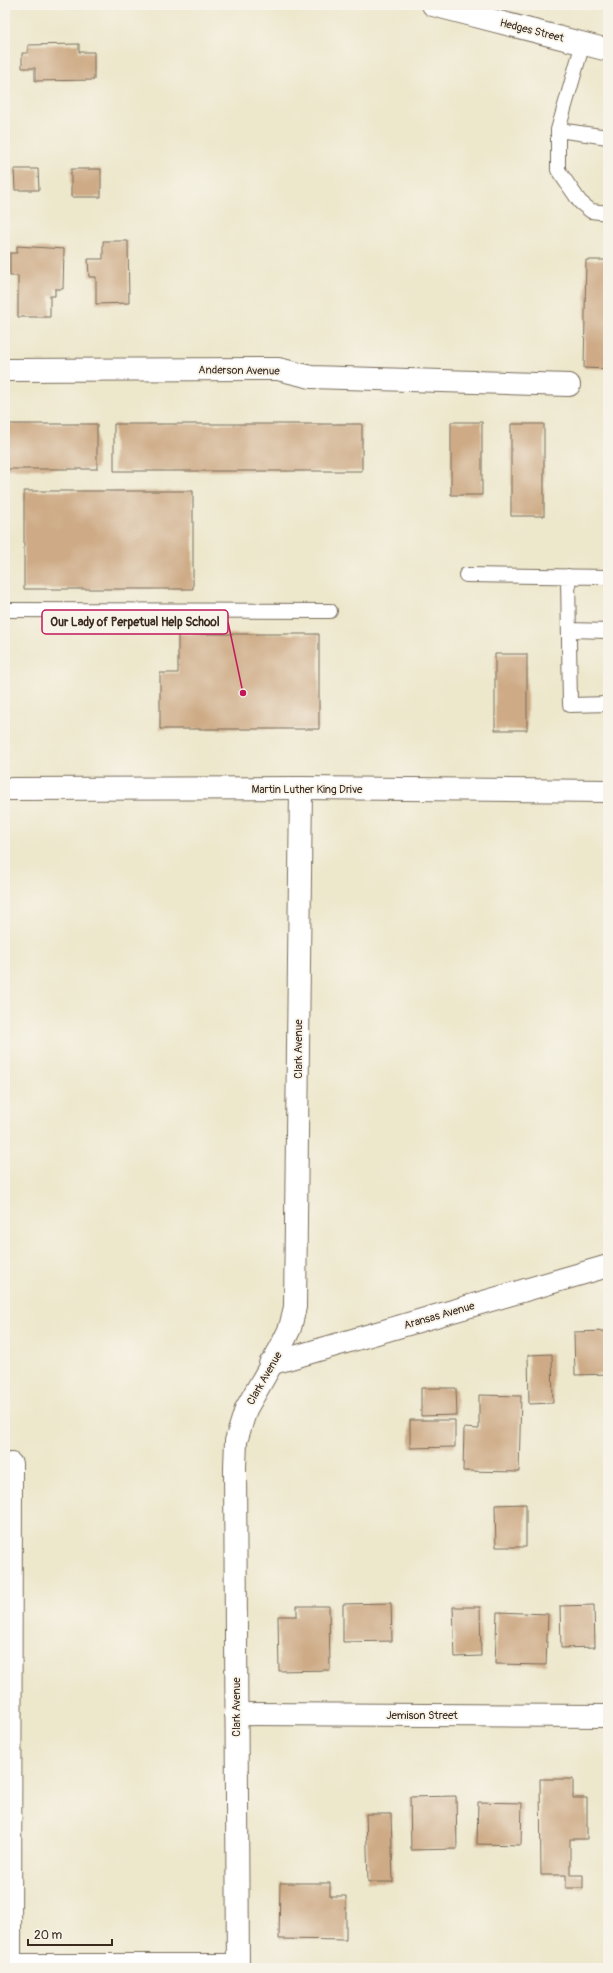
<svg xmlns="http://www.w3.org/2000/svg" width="613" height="1973" viewBox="0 0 613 1973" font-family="Pangolin,sans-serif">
  <rect width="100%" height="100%" fill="#f7f3e8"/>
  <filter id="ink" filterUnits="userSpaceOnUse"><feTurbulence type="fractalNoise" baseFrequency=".025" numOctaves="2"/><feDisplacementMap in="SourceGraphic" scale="8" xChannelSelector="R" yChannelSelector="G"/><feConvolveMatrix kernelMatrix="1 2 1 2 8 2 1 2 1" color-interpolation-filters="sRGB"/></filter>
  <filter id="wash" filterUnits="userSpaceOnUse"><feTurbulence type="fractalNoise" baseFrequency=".012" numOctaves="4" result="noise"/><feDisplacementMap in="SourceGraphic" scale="16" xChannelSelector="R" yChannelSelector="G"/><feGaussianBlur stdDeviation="0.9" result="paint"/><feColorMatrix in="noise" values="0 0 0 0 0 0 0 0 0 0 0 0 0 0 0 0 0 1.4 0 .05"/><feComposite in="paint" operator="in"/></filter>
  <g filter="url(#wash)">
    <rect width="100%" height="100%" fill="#ede7cc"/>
    <g id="blocks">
      <path fill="#ceab86" d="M79 44V52H94V80L35 81V68H22V53H28V45Z
        M14 169H38L39 190H15Z
        M71 169H101V197H71Z
        M103 241H128L129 303 96 304V277H89L88 259H103Z
        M17 246 64 249 63 289H55V296H50V317H18V276H10V253H17Z
        M586 260H608V369L584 368Z
        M451 422H482V495H451Z
        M5 424H97V469H5Z
        M114 424H362V471H114Z
        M511 424H544V516H511Z
        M24 491H193V589H24Z
        M178 634H319V729H160V673H178Z
        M495 654H527V730H495Z
        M608 1331V1374L575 1375 574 1332Z
        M552 1354 553 1403 529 1404 528 1355Z
        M421 1388H456L457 1415 421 1416Z
        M479 1395 521 1396 519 1472 463 1471 464 1428 479 1429Z
        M410 1420H455V1447L410 1448Z
        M526 1504V1547H496L495 1505Z
        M391 1603 392 1641 343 1642V1604Z
        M594 1605 595 1647 561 1648 560 1606Z
        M297 1606H329L330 1670 279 1671 278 1616H297Z
        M453 1607H480L481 1656 455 1657Z
        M497 1612 548 1614 546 1665 495 1664Z
        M540 1779H573V1798H587V1839H570V1875H583V1888H566V1875H541Z
        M456 1796 457 1849 411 1850 410 1797Z
        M478 1802 522 1803 521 1845 477 1844Z
        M366 1814H391L393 1882H368Z
        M280 1883H330V1896H346V1940L279 1939Z"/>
    </g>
  </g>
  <g filter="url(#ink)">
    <use href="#blocks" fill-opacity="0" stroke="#796c5b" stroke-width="1"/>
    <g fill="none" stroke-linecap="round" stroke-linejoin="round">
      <defs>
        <path id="service" d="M583 43 558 130V170L580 202 591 211 608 213
          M558 130 608 137
          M466 575 608 577
          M568 576 570 705 608 704
          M5 610 330 611
          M569 630 608 631"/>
        <path id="minor" d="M433 5 608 50
          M5 370 278 369 311 377 569 385
          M270 1364 608 1266
          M236 1714 608 1716
          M5 1965H238
          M10 1965 11 1464"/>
        <path id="tertiary" d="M238 1968 235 1467 236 1441 246 1409 280 1349 290 1328 295 1307 301 788"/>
        <path id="secondary" d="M5 789 301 788 608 791"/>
      </defs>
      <use href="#service" stroke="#796c5b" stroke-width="16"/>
      <use href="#minor" stroke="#796c5b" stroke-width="24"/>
      <use href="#tertiary" stroke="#796c5b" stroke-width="24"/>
      <use href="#secondary" stroke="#796c5b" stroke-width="24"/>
      <use href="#service" stroke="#fff" stroke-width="14"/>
      <use href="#minor" stroke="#fff" stroke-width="22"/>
      <use href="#tertiary" stroke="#fff" stroke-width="22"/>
      <use href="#secondary" stroke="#fff" stroke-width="22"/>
    </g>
  </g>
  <g text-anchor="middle" stroke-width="3.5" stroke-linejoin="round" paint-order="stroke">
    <g font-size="11" fill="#3b2a1e" stroke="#f7f3e8">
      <text transform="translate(532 30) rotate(14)" y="4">Hedges Street</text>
      <text transform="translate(239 370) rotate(1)" y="4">Anderson Avenue</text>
      <text x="307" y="793">Martin Luther King Drive</text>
      <text transform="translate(298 1049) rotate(-90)" y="4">Clark Avenue</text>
      <text transform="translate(439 1315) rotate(-16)" y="4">Aransas Avenue</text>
      <text transform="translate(264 1378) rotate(-60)" y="4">Clark Avenue</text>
      <text transform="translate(236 1707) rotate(-90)" y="4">Clark Avenue</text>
      <text x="422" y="1719">Jemison Street</text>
    </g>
  </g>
  <path fill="none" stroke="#c2185b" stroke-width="1.5" d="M243 693L228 622"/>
  <circle fill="#c2185b" stroke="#f7f3e8" stroke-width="1.5" cx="243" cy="693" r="4"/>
  <rect fill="#f7f3e8" stroke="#c2185b" stroke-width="1.5" x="42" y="610" width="186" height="24" rx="4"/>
  <g font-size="12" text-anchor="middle" font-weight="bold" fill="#3b2a1e">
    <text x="135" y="626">Our Lady of Perpetual Help School</text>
  </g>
  <rect width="613" height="1973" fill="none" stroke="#f7f3e8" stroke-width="20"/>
  <path d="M28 1939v6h84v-6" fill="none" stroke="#3b2a1e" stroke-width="2"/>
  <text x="34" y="1939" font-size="12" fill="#3b2a1e" stroke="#f7f3e8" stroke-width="3" paint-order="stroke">20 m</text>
</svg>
